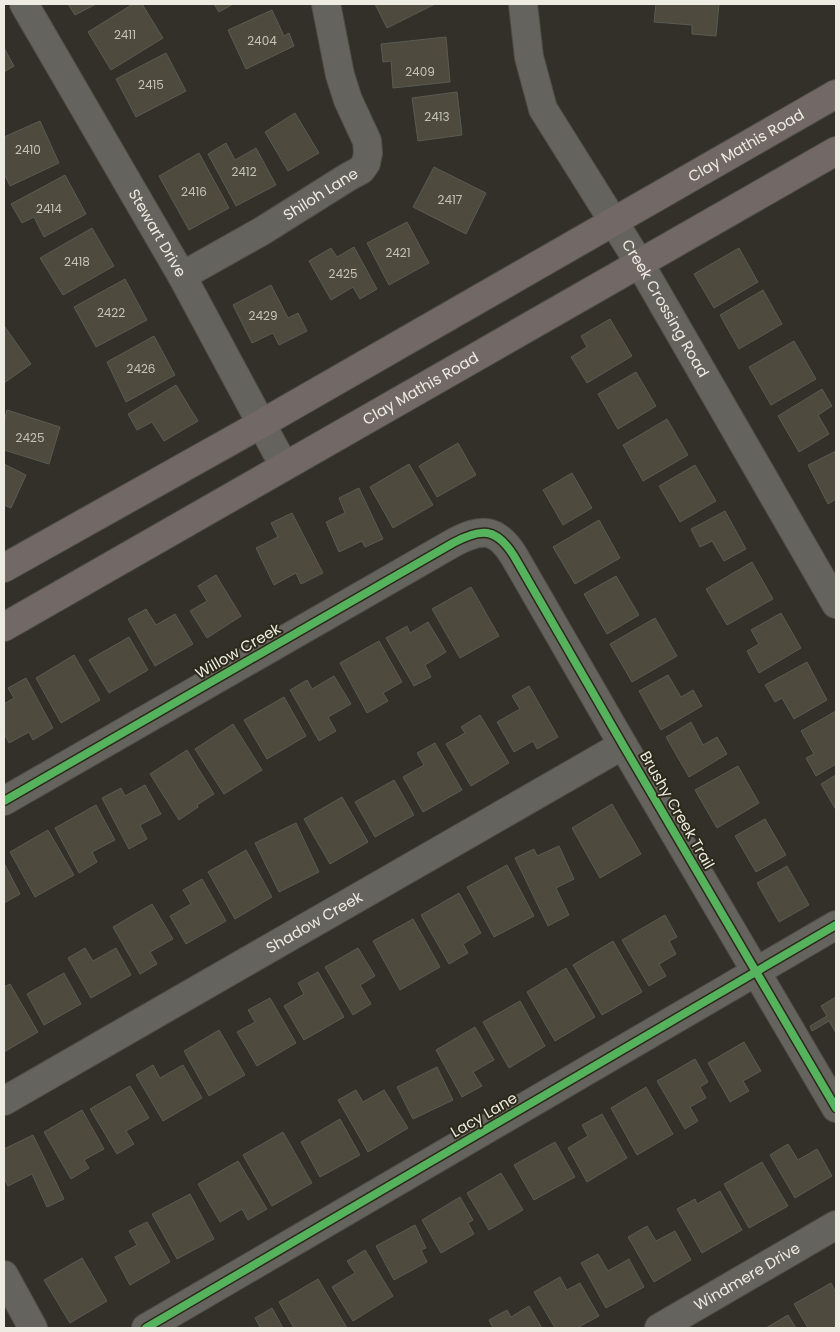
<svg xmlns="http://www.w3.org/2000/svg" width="840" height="1332" viewBox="0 0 840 1332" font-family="Poppins,sans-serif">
  <rect width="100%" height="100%" fill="#323028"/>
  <path fill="#4e4a3d" stroke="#5b5a53" d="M68 4H96L75 15Z
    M133 4H142L163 38 111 70 88 32Z
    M214 4H233L219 12Z
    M375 4H435L387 28Z
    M656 4H719L716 36 692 34V25L654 22Z
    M272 10 284 36 289 33 294 46 246 69 228 30Z
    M446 37 450 82 393 88 391 61 383 62 381 44Z
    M4 48 14 66 4 72Z
    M166 53 186 91 136 117 116 79Z
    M457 92 462 135 418 141 412 98Z
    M295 113 319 153 288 171 265 132Z
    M40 121 59 163 10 186 4 173V137Z
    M226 143 235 160 256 148 276 185 236 206 208 154Z
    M199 153 229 208 189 230 159 176Z
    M434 167 486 193 466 234 413 207Z
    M65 175 86 214 44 237 34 217 22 223 11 204Z
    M407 222 429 263 389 285 367 243Z
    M92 228 114 266 63 295 40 258Z
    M354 247 377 289 360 299 353 287 331 300 309 261 331 248 337 257Z
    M739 248 758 282 714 308 694 274Z
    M125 279 147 320 96 347 74 307Z
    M271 285 288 318 298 313 307 331 279 345 273 333 252 343 233 305Z
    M763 290 782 324 739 349 720 315Z
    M610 319 632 356 587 383 571 357 587 347 581 336Z
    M5 327 31 364 4 383V328Z
    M154 336 175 375 126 402 107 362Z
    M794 341 816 379 771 405 749 367Z
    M636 372 656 406 618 429 598 394Z
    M176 385 198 421 164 441 152 422 137 430 128 414Z
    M822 389 832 406 818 415 829 434 799 452 778 416Z
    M7 410 60 427 49 464 4 450V422Z
    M667 419 688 455 643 481 623 445Z
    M458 443 476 475 437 497 419 466Z
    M836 451V499L828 504 808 465Z
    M4 464 26 475 11 508 4 505Z
    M409 464 433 505 393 528 370 487Z
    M695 465 716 501 680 522 659 486Z
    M572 473 592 508 563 525 543 490Z
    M359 488 383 539 365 547 362 541 339 552 326 522 345 513 339 498Z
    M725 511 746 549 724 561 712 541 700 547 691 529Z
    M292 513 323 573 301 584 296 573 274 585 256 548 278 537 271 523Z
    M599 520 620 558 575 584 553 547Z
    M752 562 773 599 727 625 706 589Z
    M216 575 241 616 207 638 190 611 207 601 198 586Z
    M616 576 639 615 607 634 584 594Z
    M471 587 499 636 460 658 432 609Z
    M146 609 156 625 175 614 193 644 155 666 128 619Z
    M781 613 801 648 759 673 747 651 759 644 751 630Z
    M655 618 677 656 632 682 610 644Z
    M428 622 446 652 425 665 431 677 414 686 386 638 407 626 410 633Z
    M129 637 148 670 109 693 89 660Z
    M379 641 402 682 383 693 388 701 367 713 340 663Z
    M74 655 100 700 61 723 36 678Z
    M807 662 827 700 794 719 782 698 775 702 765 685Z
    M668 675 681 697 693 690 702 706 661 730 639 691Z
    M334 676 351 704 328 717 336 731 319 741 290 690 307 680 312 689Z
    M26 678 53 728 33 740 29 732 9 743 4 733V704L14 698 8 688Z
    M529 686 558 737 537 749 533 741 514 752 497 722 520 709 512 696Z
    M284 697 306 736 267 759 244 720Z
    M836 711V764L816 776 806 758 814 754 801 731Z
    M480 715 509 763 471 786 446 744 465 733 461 727Z
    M691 722 703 745 717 737 727 754 689 777 666 737Z
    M233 724 262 770 224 794 195 749Z
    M435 743 462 790 423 812 403 777 424 765 417 753Z
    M187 750 214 794 197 805 198 807 179 820 150 774Z
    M738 766 759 803 717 828 695 790Z
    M836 775V810L821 784Z
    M394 780 414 815 375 837 355 802Z
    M145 785 161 814 140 825 147 839 129 849 102 798 121 788 125 796Z
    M342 797 368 842 330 864 304 819Z
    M612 804 641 854 600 878 572 828Z
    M96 805 115 840 92 852 97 862 79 873 55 828Z
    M765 819 786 855 756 872 735 836Z
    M296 823 319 872 279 892 255 843Z
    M48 830 74 875 35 897 10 852Z
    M559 846 574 879 556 888 569 915 548 926 515 858 534 849 537 856Z
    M246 850 272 897 235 919 208 872Z
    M4 863 20 894 4 903Z
    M507 865 534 916 494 937 467 887Z
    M787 866 809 905 779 922 757 883Z
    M202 879 226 921 186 944 170 916 191 904 183 890Z
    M459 893 481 933 463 944 468 953 449 964 421 915Z
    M152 904 173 939 150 952 157 964 140 974 113 927Z
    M665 915 677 937 669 941 676 954 659 964 666 976 649 986 622 940Z
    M413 919 440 967 400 990 373 941Z
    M613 941 642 992 602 1015 573 965Z
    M85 948 93 961 116 948 131 975 91 998 68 958Z
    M358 948 375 976 360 985 371 1004 353 1015 325 967Z
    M566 968 595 1017 555 1041 527 992Z
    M318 972 344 1017 304 1040 284 1006 304 994 298 983Z
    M64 973 81 1004 44 1025 27 994Z
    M10 984 38 1032 4 1052V987Z
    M836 997V1033L829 1021 812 1031 810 1026 827 1016 821 1006Z
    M270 998 296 1043 257 1066 237 1032 255 1022 248 1010Z
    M520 1001 545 1046 509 1068 483 1022Z
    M475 1027 494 1060 473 1072 482 1086 462 1097 436 1050Z
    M219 1030 245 1075 209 1096 184 1051Z
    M744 1042 761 1071 743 1081 749 1091 730 1102 708 1063Z
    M695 1059 708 1082 700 1087 706 1098 690 1107 698 1121 685 1129 657 1081Z
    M153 1065 160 1078 183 1065 202 1098 163 1121 136 1075Z
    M437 1067 453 1100 413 1119 397 1087Z
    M130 1086 149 1118 126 1131 134 1144 117 1154 90 1109Z
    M646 1087 673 1134 637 1155 611 1108Z
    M356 1090 363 1102 384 1090 408 1128 368 1152 338 1100Z
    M82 1110 104 1149 84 1160 89 1168 71 1179 44 1132Z
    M602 1114 627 1158 587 1182 568 1148 588 1136 582 1125Z
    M340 1119 360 1155 320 1177 301 1142Z
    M283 1132 312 1183 272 1206 243 1155Z
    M33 1135 64 1199 47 1207 32 1174 8 1186 4 1178V1149Z
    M555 1142 575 1177 534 1200 514 1165Z
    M788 1144 798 1160 817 1149 832 1176 795 1198 770 1155Z
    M238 1161 267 1209 248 1220 242 1209 220 1222 198 1184Z
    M762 1162 788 1206 749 1228 724 1184Z
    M501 1173 523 1210 489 1230 467 1193Z
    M720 1191 742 1230 702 1253 677 1209 695 1199 697 1204Z
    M190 1194 214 1239 177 1259 152 1214Z
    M460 1197 473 1220 468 1223 474 1234 441 1253 422 1220Z
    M147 1222 170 1262 130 1285 115 1257 137 1245 129 1231Z
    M415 1225 426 1248 421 1250 427 1262 394 1280 376 1246Z
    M647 1226 656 1241 675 1231 691 1260 654 1282 628 1237Z
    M365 1250 393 1296 353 1321 332 1287 355 1273 347 1261Z
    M598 1254 608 1271 629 1259 644 1287 606 1308 581 1263Z
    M82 1258 107 1301 70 1323 44 1280Z
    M560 1277 567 1290 580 1283 599 1316 577 1328H555L534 1292Z
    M318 1279 347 1328H294L279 1302Z
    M831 1283 836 1293V1328H808L794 1304Z
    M529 1306 542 1328H493L489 1320 507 1310 511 1317Z
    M272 1308 283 1328H257L260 1327 255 1318Z
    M788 1315 796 1328H766Z"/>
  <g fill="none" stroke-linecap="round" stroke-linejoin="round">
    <defs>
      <g id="minor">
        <path id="s1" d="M24 4 182 276 284 466"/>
        <path id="s2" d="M523 4 529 57 543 109 640 264 836 604"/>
        <path id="s3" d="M182 276 262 231 348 177 361 170 366 163 368 153 367 141 348 100 340 75 326 4"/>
        <path d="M4 801 453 543C481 528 496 527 514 556L623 745 836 1108"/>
        <path id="s4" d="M4 1101 623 745"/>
        <path d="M4 1275 33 1328"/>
        <path d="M146 1328 836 925"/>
        <path id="s5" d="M659 1328 836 1225"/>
      </g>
      <g id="major">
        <path id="s6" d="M4 568 261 424 836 94"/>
        <path id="s7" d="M4 627 836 151"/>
      </g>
    </defs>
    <use href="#minor" stroke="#504e48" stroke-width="30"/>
    <use href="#major" stroke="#504e48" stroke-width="30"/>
    <use href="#minor" stroke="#64635d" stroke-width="28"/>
    <use href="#major" stroke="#726966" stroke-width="28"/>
    <defs>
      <path id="cycleway" d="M4 801 453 543C481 528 496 527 514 556L623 745 836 1108
        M146 1328 836 925"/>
    </defs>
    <use href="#cycleway" stroke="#2c291a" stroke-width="11"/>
    <use href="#cycleway" stroke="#56b35d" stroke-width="8"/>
  </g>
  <g text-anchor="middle" stroke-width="4" stroke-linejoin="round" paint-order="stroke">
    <g font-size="12" fill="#c5c3b9">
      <text x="125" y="39">2411</text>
      <text x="262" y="45">2404</text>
      <text x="420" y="76">2409</text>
      <text x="151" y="89">2415</text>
      <text x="437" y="121">2413</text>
      <text x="28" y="154">2410</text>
      <text x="244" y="176">2412</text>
      <text x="194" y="196">2416</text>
      <text x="450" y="204">2417</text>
      <text x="49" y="213">2414</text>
      <text x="398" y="257">2421</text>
      <text x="77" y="266">2418</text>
      <text x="343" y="278">2425</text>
      <text x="111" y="317">2422</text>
      <text x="263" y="320">2429</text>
      <text x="141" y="373">2426</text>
      <text x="30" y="442">2425</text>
    </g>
    <g font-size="15" fill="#edebe2" stroke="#2c291a">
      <text dy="5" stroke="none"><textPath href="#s6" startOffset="854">Clay Mathis Road</textPath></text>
      <text dy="5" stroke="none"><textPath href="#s3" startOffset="161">Shiloh Lane</textPath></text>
      <text dy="5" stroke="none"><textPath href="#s1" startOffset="265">Stewart Drive</textPath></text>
      <text dy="5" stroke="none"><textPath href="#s2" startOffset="341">Creek Crossing Road</textPath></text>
      <text dy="5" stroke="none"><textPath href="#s7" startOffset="480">Clay Mathis Road</textPath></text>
      <text transform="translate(238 651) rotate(-30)" y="5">Willow Creek</text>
      <text transform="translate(677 810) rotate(60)" y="5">Brushy Creek Trail</text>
      <text dy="5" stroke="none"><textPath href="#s4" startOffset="358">Shadow Creek</textPath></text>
      <text transform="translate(484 1115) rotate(-30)" y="5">Lacy Lane</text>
      <text dy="5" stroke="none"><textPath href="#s5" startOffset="102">Windmere Drive</textPath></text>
    </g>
  </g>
  <rect width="840" height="1332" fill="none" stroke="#edebe2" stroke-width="10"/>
</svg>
